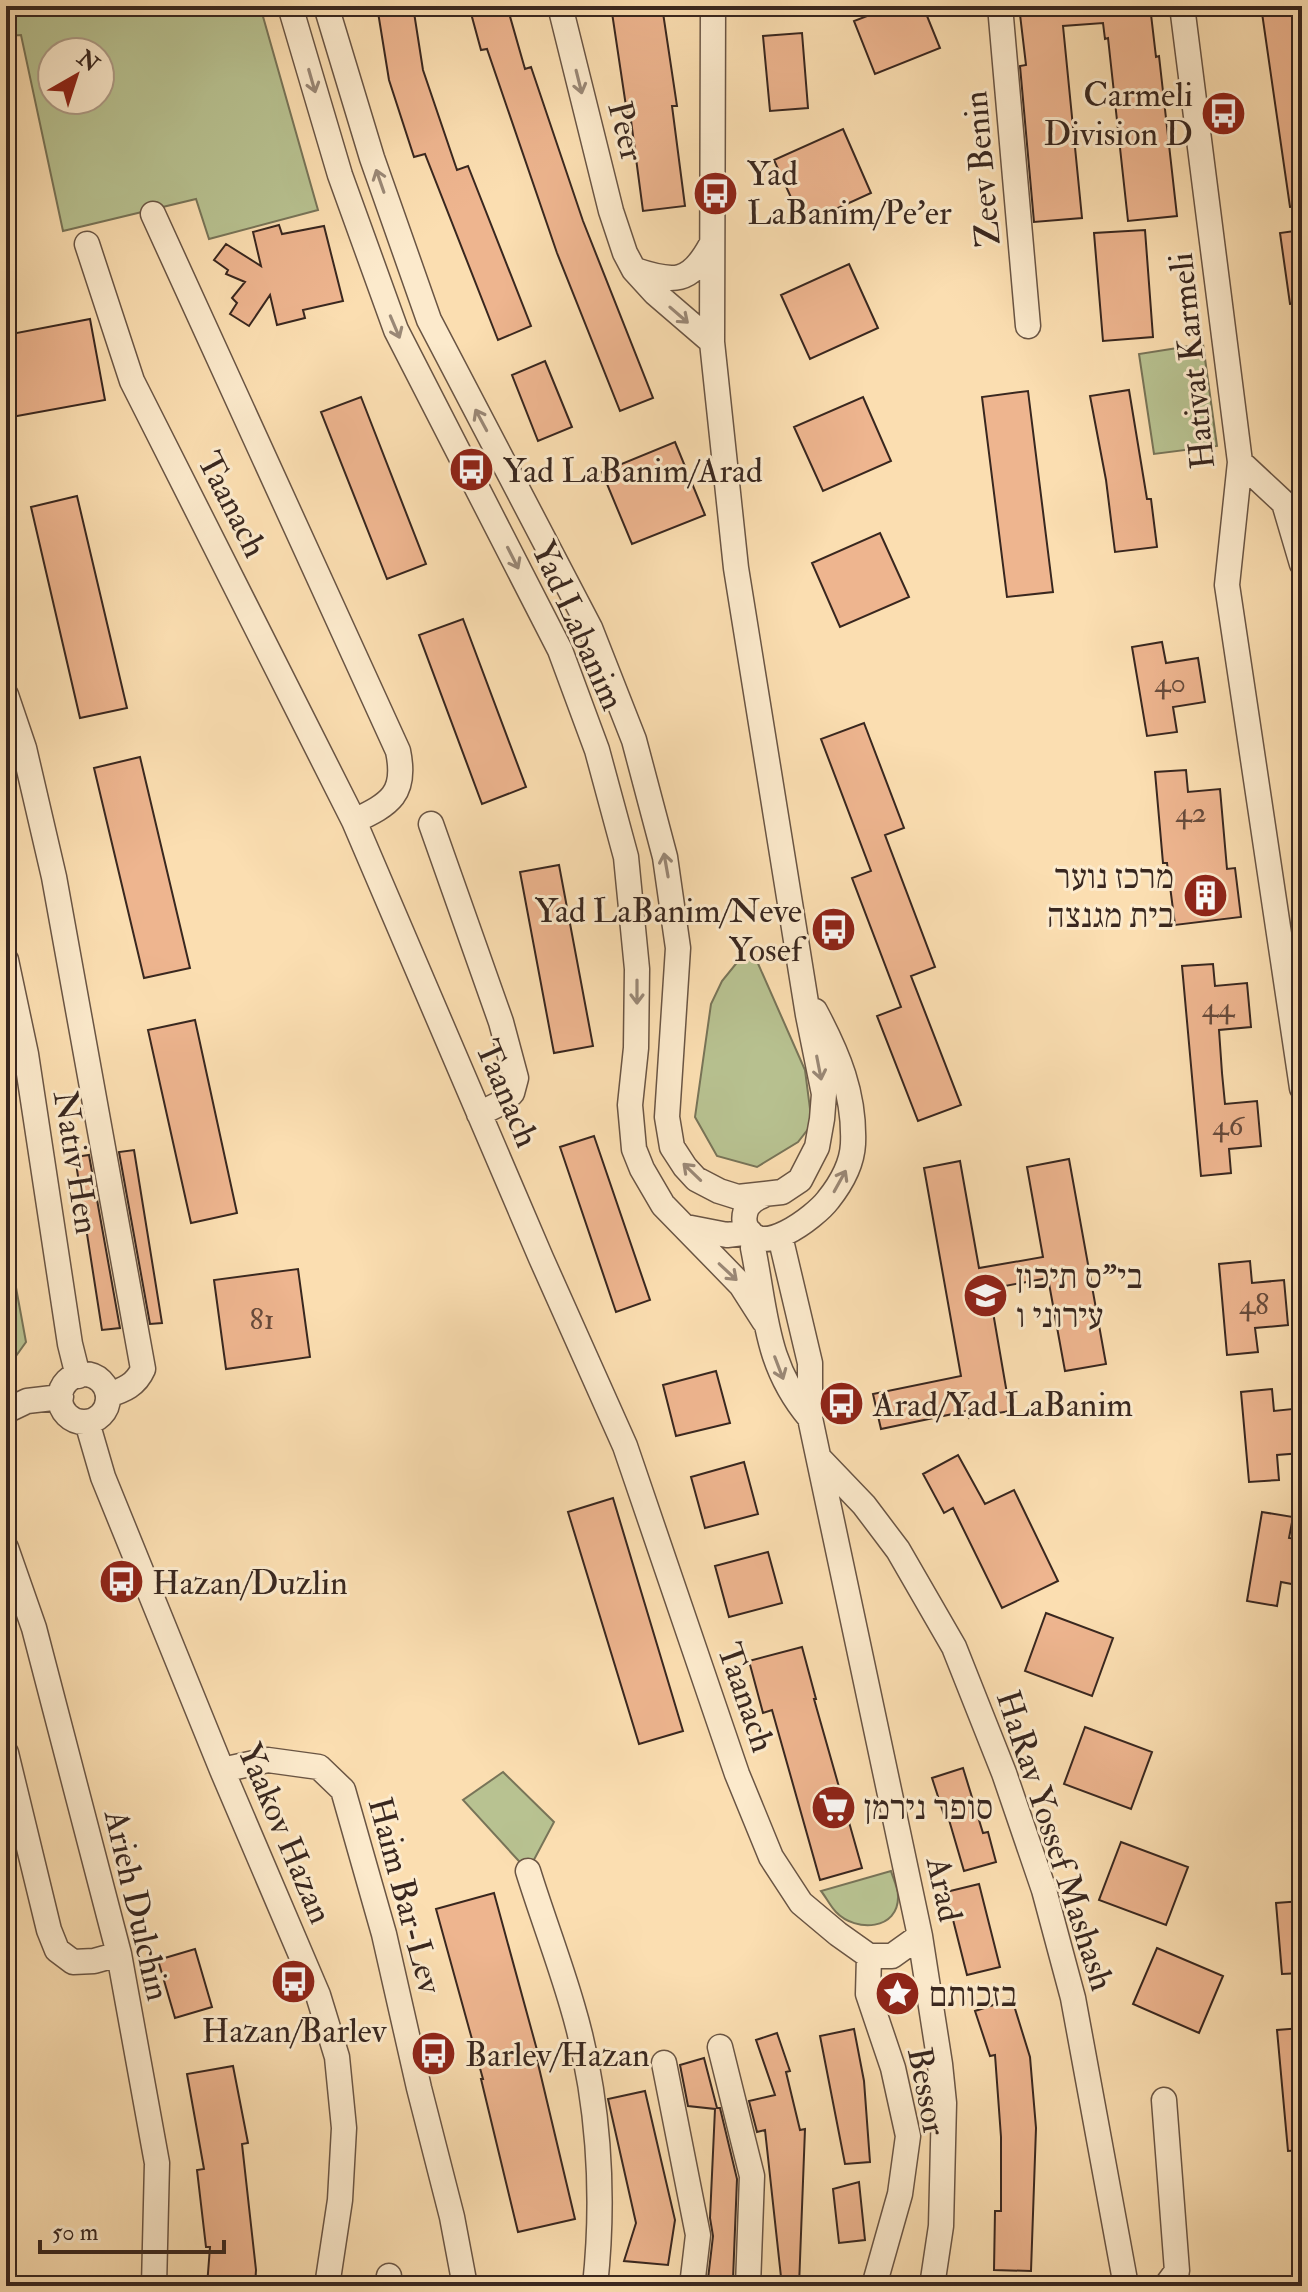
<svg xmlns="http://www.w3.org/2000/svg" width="1308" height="2292" viewBox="0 0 1308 2292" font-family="'IM FELL Double Pica','Frank Ruhl Libre',serif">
  <rect width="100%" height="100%" fill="#fbdeb1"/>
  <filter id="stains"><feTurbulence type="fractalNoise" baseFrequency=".0025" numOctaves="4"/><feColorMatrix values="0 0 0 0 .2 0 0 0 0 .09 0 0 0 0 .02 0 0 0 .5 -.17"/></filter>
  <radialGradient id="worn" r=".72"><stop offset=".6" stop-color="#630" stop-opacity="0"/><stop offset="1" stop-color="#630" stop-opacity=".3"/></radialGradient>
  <path fill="#b8c291" stroke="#787458" stroke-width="2" fill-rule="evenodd" d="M6 6H260L318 210 209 239 196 199 63 231 21 35 6 36ZM52 52H100V100H52Z
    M1203 344 1217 446 1154 454 1139 354Z
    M756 959 805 1070 812 1124 798 1142 757 1167 717 1156 695 1117 711 1004 722 981 739 960Z
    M6 1233 26 1342 6 1370Z
    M503 1772 554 1822 528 1871 463 1800Z
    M891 1871C893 1878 898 1888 898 1896 899 1930 856 1933 836 1912 830 1906 826 1897 821 1891Z"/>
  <path fill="#eeb58f" stroke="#39271f" stroke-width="2" d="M377 6H413L423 70 457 170 468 166 531 326 498 340 425 154 414 157 389 80Z
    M469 6H507L525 69 531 67 583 221 653 398 620 411 557 253 487 49 481 50Z
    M611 6H662L677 106H672L685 206 643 211 630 113H627Z
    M893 6H923L940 48 875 74 854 21Z
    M1019 6H1150L1156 57 1159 56 1177 216 1128 221 1108 38 1105 39 1103 23 1063 26 1082 218 1034 222 1020 66 1026 65Z
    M1261 6H1299L1302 28V206L1290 207Z
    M802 33 808 108 770 111 763 36Z
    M843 129 871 193 803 224 774 160Z
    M279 225 282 234 324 226 343 301 303 310 305 318 277 325 270 295 249 326 230 314 237 303 232 298 245 282 226 274 228 270 214 260 226 244 261 266 253 232Z
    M1145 230 1153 337 1103 341 1094 233Z
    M1302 230V303L1290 304 1280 233Z
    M849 264 878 328 810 359 781 295Z
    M90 319 105 400 6 418V335Z
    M545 361 572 427 538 441 512 375Z
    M1129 390 1147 499H1151L1157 547 1115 552 1106 480 1090 396Z
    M1028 391 1053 592 1007 597 982 397Z
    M361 397 426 564 387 579 321 412Z
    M863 397 891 461 823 491 794 427Z
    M675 442 705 515 632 544 602 472Z
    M77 496 127 708 80 718 31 507Z
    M880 533 909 597 840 627 812 563Z
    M463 619 526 787 482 804 419 635Z
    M1162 642 1166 663 1198 658 1205 702 1173 707 1177 732 1147 736 1132 647Z
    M864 723 904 828 885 835 935 967 911 976 961 1105 918 1121 877 1016 901 1007 852 878 871 871 821 739Z
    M140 757 190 968 144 978 94 768Z
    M1186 770 1188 792 1220 789 1227 869 1235 868 1241 917 1175 925 1167 863H1163L1155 772Z
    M559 865 593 1046 554 1053 520 872Z
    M1213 964 1215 986 1247 983 1251 1027 1219 1030 1222 1073 1225 1104 1257 1101 1261 1146 1229 1149 1231 1173 1201 1176 1182 966Z
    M195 1020 237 1213 191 1223 148 1030Z
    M594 1136 650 1300 616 1312 560 1147Z
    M134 1150 162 1323 150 1324 119 1152Z
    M89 1155 120 1328 102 1330 75 1157Z
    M1069 1159 1106 1364 1065 1371 1048 1278 989 1289 1010 1411 969 1418 967 1411 881 1429 873 1394 961 1376 924 1168 960 1161 979 1268 1043 1257 1027 1167Z
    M1250 1261 1252 1283 1284 1280 1288 1325 1255 1328 1258 1352 1227 1355 1219 1264Z
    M298 1269 310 1357 226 1369 214 1280Z
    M716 1371 730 1423 676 1436 663 1385Z
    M1272 1389 1274 1411 1302 1408V1453L1277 1455 1279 1480 1249 1482 1241 1392Z
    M958 1455 985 1504 1014 1490 1058 1581 1002 1608 953 1508 944 1513 923 1474Z
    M744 1462 758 1514 705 1528 691 1477Z
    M613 1498 683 1731 639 1744 568 1512Z
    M1262 1512 1293 1517 1289 1538 1302 1540V1586L1281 1582 1277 1606 1247 1601Z
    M768 1552 782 1603 729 1617 715 1566Z
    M1046 1613 1113 1638 1092 1696 1025 1671Z
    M802 1647 816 1699H814L862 1868 820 1880 772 1710 763 1713 749 1661Z
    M1085 1727 1152 1752 1131 1809 1064 1784Z
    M963 1768 983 1833 988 1832 996 1862 964 1871 947 1813 944 1815 932 1778Z
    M1121 1842 1188 1867 1166 1925 1099 1900Z
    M979 1884 1000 1967 967 1975 946 1892Z
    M494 1893 537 2050 535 2051 575 2219 518 2232 481 2079H483L436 1909Z
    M1302 1901V1973L1282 1974 1276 1903Z
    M1157 1948 1223 1976 1199 2033 1133 2004Z
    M195 1949 212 2007 175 2018 158 1960Z
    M1012 1999 1030 2057 1036 2128 1031 2271 994 2270 995 2211H1001V2137L995 2055 990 2056 975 2011Z
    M1302 2028V2150L1288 2151 1277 2030Z
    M854 2029 864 2081 870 2162 845 2164 820 2036Z
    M777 2033 790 2071 786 2072 800 2130 805 2129 799 2286H782L765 2130 757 2132 749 2101 775 2095 756 2040Z
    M704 2058 717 2108H720L737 2179 733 2279H708L713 2236 710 2218 715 2109 688 2106 680 2065Z
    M233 2066 248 2143 242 2144 256 2270 255 2286H207L210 2247H206L197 2170 204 2169 187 2074Z
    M645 2091 675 2220 668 2265 624 2261 636 2223 608 2099Z
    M859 2182 865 2240 839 2243 833 2189Z"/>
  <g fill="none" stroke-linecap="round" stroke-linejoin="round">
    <defs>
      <path id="minor" d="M290 6 340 175 396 330 560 650 597 750 626 857 637 969 636 1048 630 1105 634 1149 642 1169 663 1205 741 1285 764 1321
        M326 6 372 158 429 320 590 628 634 740 665 857 678 948 667 1117 672 1147 685 1167 696 1179 719 1191 738 1197 782 1192 800 1180 817 1147 822 1119 824 1094 808 1015 736 568 712 342 713 6
        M560 6 611 211 625 253 634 270 655 293 712 342
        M1000 6 1028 326
        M1182 6 1240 462 1227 585 1302 1088
        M153 214 398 751C407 794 390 804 354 821
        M87 244 132 381 354 821 541 1258 625 1446 737 1774 771 1857 801 1903 838 1934 869 1956
        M635 270C674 283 690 284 711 245
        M1240 462 1284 503 1302 564
        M6 695 24 748 54 877 143 1369C136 1385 124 1390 108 1395
        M431 824 501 1022 516 1078 512 1093 499 1104 479 1114
        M6 960 26 1054 70 1344 78 1376
        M762 1196C751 1200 742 1210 745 1224 756 1263 816 1216 828 1200 840 1185 852 1164 853 1144 855 1094 838 1054 815 1011
        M686 1227 727 1235 750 1232
        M780 1236 810 1363V1418L920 1936 940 2064 944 2103 941 2226 932 2286
        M756 1237 753 1248C766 1312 765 1365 810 1418
        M60 1398a24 24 0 1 1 48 0a24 24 0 1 1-48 0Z
        M6 1411 27 1401 61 1397
        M87 1422 103 1477 222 1770 318 1995 337 2057 344 2128 340 2200 327 2286
        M819 1458 864 1505 898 1550 954 1647 1004 1773 1044 1890 1073 1998 1126 2286
        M6 1548 34 1628 119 1954 157 2163 154 2286
        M6 1753 49 1930 57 1950 73 1962 94 1961 119 1954
        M222 1770 268 1760 319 1767 343 1790 384 1934 419 2088 452 2217 465 2286
        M528 1871C542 1916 559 1960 572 2005 599 2095 605 2194 595 2286
        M869 1956 868 1994 893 2068 908 2136 900 2194 874 2286
        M869 1956H892L920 1936
        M720 2047 752 2176 748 2286
        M664 2063 698 2235 692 2286
        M1164 2100 1177 2271 1166 2286
        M387 2286 389 2276"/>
    </defs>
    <use href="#minor" stroke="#6a5544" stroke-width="27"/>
    <use href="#minor" stroke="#fceacc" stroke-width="24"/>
  </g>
  <defs><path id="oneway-shaft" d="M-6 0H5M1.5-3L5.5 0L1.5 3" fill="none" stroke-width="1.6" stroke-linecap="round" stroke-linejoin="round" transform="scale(2)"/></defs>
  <g stroke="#9a8876">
    <use href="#oneway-shaft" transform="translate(312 81) rotate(74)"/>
    <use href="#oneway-shaft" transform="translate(579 82) rotate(76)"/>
    <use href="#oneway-shaft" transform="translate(380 181) rotate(-109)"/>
    <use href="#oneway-shaft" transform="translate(679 315) rotate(41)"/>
    <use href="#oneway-shaft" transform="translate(395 327) rotate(67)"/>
    <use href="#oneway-shaft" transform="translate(481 420) rotate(-118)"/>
    <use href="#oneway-shaft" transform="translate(513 558) rotate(63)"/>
    <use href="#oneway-shaft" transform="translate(666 865) rotate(-100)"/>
    <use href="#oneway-shaft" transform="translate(637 992) rotate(90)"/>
    <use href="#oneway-shaft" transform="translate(819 1068) rotate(79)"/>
    <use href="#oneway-shaft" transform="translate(692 1172) rotate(-136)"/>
    <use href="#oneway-shaft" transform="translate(840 1181) rotate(-61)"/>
    <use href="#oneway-shaft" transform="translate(728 1272) rotate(43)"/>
    <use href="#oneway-shaft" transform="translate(779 1368) rotate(69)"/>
  </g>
  <defs>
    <symbol id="bus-disc" viewBox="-11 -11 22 22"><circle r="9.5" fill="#8f2418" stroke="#fceacc"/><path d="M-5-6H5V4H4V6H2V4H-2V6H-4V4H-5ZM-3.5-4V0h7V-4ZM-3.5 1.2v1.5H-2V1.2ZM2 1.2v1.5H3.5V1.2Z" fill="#fff"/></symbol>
    <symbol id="building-disc" viewBox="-11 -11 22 22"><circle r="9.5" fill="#8f2418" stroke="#fceacc"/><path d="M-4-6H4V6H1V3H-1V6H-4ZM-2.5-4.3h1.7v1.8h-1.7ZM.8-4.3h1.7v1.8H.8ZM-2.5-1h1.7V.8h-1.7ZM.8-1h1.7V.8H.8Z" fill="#fff"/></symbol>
    <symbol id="school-disc" viewBox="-11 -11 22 22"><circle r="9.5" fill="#8f2418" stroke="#fceacc"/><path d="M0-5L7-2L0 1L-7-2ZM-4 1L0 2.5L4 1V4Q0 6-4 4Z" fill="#fff"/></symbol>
    <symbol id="supermarket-disc" viewBox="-11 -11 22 22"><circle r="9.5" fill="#8f2418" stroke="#fceacc"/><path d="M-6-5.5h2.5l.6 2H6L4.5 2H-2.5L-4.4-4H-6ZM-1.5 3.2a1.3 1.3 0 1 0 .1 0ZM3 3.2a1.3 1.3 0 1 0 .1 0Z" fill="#fff"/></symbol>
    <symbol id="sight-disc" viewBox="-11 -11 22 22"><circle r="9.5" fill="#8f2418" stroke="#fceacc"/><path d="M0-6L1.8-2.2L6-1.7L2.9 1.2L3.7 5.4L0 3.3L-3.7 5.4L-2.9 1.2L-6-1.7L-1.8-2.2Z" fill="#fff"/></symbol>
  </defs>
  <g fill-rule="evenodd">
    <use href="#bus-disc" x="1198" y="88" width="51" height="51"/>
    <use href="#bus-disc" x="690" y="168" width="51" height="51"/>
    <use href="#bus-disc" x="446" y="444" width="51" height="51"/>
    <use href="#building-disc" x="1180" y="870" width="51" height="51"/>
    <use href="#bus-disc" x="808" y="904" width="51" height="51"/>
    <use href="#school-disc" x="960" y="1270" width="51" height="51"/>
    <use href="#bus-disc" x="816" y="1378" width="51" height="51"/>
    <use href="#bus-disc" x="96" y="1556" width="51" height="51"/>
    <use href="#supermarket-disc" x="808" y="1782" width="51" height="51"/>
    <use href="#bus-disc" x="268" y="1956" width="51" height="51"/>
    <use href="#sight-disc" x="872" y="1968" width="51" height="51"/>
    <use href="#bus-disc" x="408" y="2028" width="51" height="51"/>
  </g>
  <g text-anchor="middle" stroke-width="6" stroke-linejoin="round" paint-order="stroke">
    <g font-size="30" fill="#664a3b">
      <text x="1170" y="692">40</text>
      <text x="1191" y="822">42</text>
      <text x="1218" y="1017">44</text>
      <text x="1228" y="1135">46</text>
      <text x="1254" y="1314">48</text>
      <text x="262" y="1329">81</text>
    </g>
    <g font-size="34" fill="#39271f" stroke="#fceacc" text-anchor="start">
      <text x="1193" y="106" text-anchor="end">Carmeli<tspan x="1193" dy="39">Division D</tspan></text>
      <text x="747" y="185">Yad<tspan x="747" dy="39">LaBanim/Pe'er</tspan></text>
      <text x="503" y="482">Yad LaBanim/Arad</text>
      <text x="1174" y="888" text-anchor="end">מרכז נוער<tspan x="1174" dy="39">בית מגנצה</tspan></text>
      <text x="802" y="922" text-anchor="end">Yad LaBanim/Neve<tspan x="802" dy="39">Yosef</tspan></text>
      <text x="1016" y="1288">בי"ס תיכון<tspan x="1016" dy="39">עירוני ו</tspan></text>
      <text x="873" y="1416">Arad/Yad LaBanim</text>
      <text x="152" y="1594">Hazan/Duzlin</text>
      <text x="864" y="1819">סופר נירמן</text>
      <text x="929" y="2006">בזכותם</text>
      <text x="294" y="2042" text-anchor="middle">Hazan/Barlev</text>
      <text x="465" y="2066">Barlev/Hazan</text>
    </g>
    <g font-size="34" fill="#39271f" stroke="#fceacc">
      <text transform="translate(627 131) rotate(76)" y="12">Peer</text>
      <text transform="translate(981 169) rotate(-95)" y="12">Zeev Benin</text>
      <text transform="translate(1191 361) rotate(-96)" y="12">Hativat Karmeli</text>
      <text transform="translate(233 504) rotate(63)" y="12">Taanach</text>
      <text transform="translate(579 625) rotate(66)" y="12">Yad Labanim</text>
      <text transform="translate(508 1093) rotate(67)" y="12">Taanach</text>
      <text transform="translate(77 1162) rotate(81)" y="12">Nativ Hen</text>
      <text transform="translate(747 1697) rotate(71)" y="12">Taanach</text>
      <text transform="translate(286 1833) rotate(67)" y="12">Yaakov Hazan</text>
      <text transform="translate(1056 1840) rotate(72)" y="12">HaRav Yossef Mashash</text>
      <text transform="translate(945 1889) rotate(78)" y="12">Arad</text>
      <text transform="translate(406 1895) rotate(75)" y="12">Haim Bar-Lev</text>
      <text transform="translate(138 1905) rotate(77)" y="12">Arieh Dulchin</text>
      <text transform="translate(928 2091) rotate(79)" y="12">Bessor</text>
    </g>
  </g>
  <rect width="1308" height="2292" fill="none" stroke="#fbdeb1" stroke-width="32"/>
  <rect x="8" y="8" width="1292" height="2276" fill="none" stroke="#39271f" stroke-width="4"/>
  <rect x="16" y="16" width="1276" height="2260" fill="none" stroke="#39271f" stroke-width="2"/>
  <g transform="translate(76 76) rotate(39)"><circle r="38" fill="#fceacc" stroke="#ae9c87" stroke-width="2"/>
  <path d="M0-6L14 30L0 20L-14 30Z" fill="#8f2418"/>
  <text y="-12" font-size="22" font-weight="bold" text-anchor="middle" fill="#39271f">N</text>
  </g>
  <path d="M40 2240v12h184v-12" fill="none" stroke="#39271f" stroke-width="4"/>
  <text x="52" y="2240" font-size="24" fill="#39271f" stroke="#fceacc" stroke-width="6" paint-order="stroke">50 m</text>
  <rect width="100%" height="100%" filter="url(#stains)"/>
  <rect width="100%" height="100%" fill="url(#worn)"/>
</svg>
